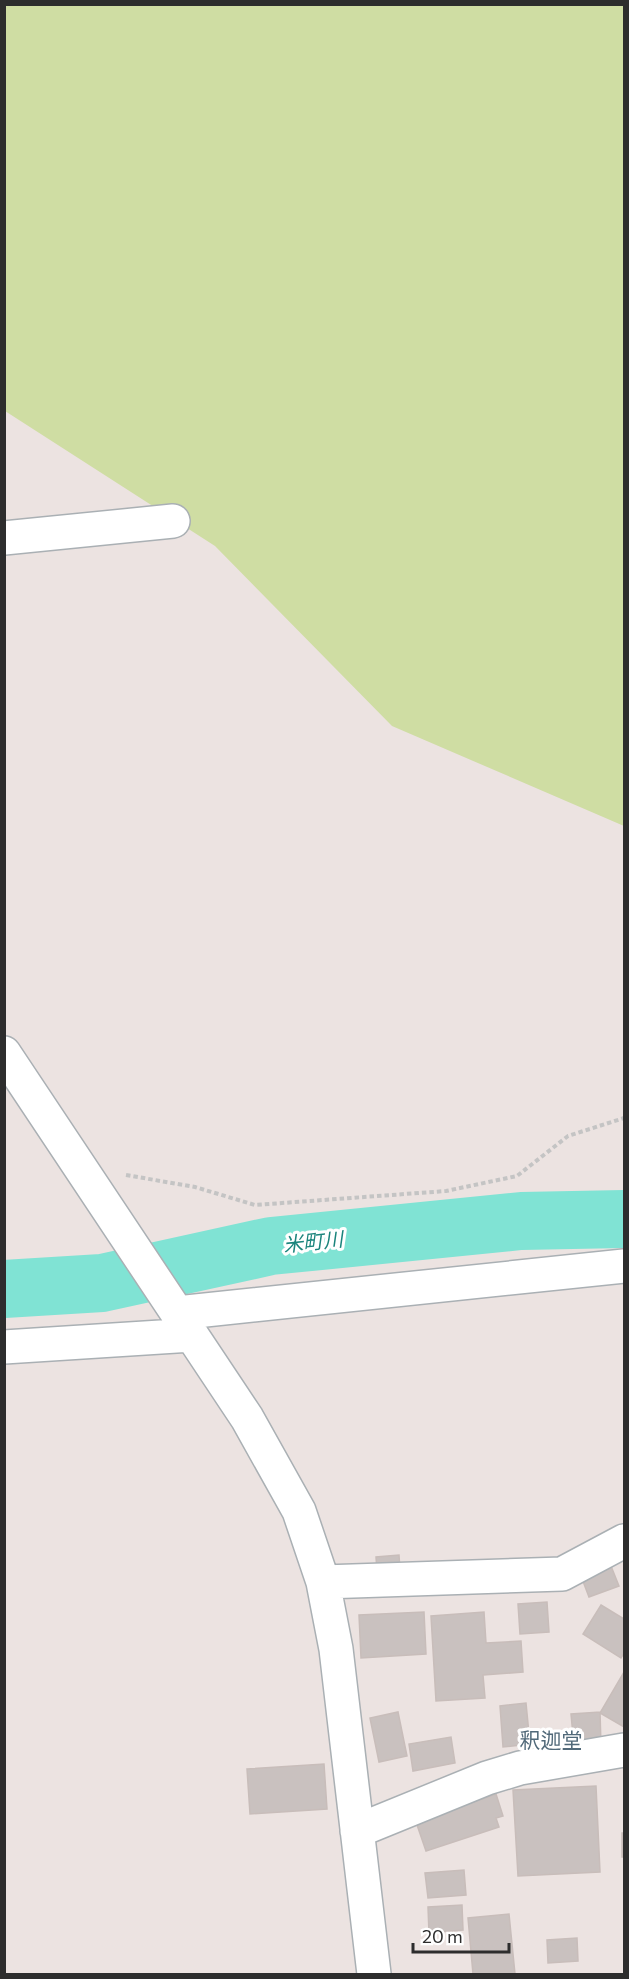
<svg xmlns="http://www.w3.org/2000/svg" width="629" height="1979" viewBox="0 0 629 1979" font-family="Commissioner,'Noto Sans JP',sans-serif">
  <rect width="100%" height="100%" fill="#ece3e1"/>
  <path fill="#cfdda3" d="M4 5H624V826L392 726 215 546 5 411Z"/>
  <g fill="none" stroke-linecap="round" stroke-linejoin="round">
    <path stroke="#80e3d4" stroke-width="58" d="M4 1289 102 1283 271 1246 521 1221 624 1219"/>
  </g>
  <path fill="#c9c1bf" stroke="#c8bdba" stroke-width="1.5" d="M399 1555 400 1570 377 1571 376 1557Z
    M611 1566 619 1586 589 1597 581 1576Z
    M547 1602 549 1632 520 1634 518 1604Z
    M601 1605 624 1619V1653L621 1658 583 1634Z
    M424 1612 426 1654 361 1658 359 1615Z
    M484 1612 486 1643 521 1641 523 1672 483 1675 485 1698 436 1701 431 1616Z
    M624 1672V1727L600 1713Z
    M526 1703 530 1744 503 1747 500 1706Z
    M398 1712 407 1756 379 1762 370 1718Z
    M600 1712 601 1745 574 1746 571 1714Z
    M451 1737 455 1763 413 1771 409 1744Z
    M324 1764 327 1809 250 1814 247 1769Z
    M596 1786 600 1872 518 1876 513 1790Z
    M496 1794 503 1816 496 1818 499 1827 426 1851 416 1822Z
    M622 1833H624V1857H622Z
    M464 1870 466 1895 428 1898 425 1873Z
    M462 1905 463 1930 429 1933 428 1907Z
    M509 1914 515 1974H473L468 1918Z
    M577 1938 578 1961 548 1963 547 1940Z"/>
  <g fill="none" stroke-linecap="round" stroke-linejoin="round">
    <defs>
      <path id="minor" d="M4 538 173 521
        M4 1053 247 1418 299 1511 323 1582 336 1649 374 1974
        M177 1313 624 1266
        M4 1347 192 1335
        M323 1582 562 1574 624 1541
        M357 1831 487 1778 520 1768 624 1750"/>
    </defs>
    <use href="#minor" stroke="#aab0b4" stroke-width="36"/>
    <path stroke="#c4c4c4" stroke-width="4" stroke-dasharray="4.5 3" stroke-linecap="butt" d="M126 1175 195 1187 255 1205 446 1191 517 1176 568 1136 624 1118"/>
    <use href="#minor" stroke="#fff" stroke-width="33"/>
  </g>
  <g text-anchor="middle" stroke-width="6" stroke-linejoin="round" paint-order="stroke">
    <g font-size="20" font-style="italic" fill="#1b847c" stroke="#fff">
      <text transform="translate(313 1242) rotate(-6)" y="7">米町川</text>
    </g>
    <g font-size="21" fill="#516979" stroke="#fff">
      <text x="551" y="1748">釈迦堂</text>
    </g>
  </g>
  <rect width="629" height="1979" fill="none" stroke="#2d2d2d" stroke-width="12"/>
  <path d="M413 1943v9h96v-9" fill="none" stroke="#2d2d2d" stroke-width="3"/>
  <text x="422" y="1943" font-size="18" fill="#2d2d2d" stroke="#ffffff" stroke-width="4.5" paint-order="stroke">20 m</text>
</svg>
